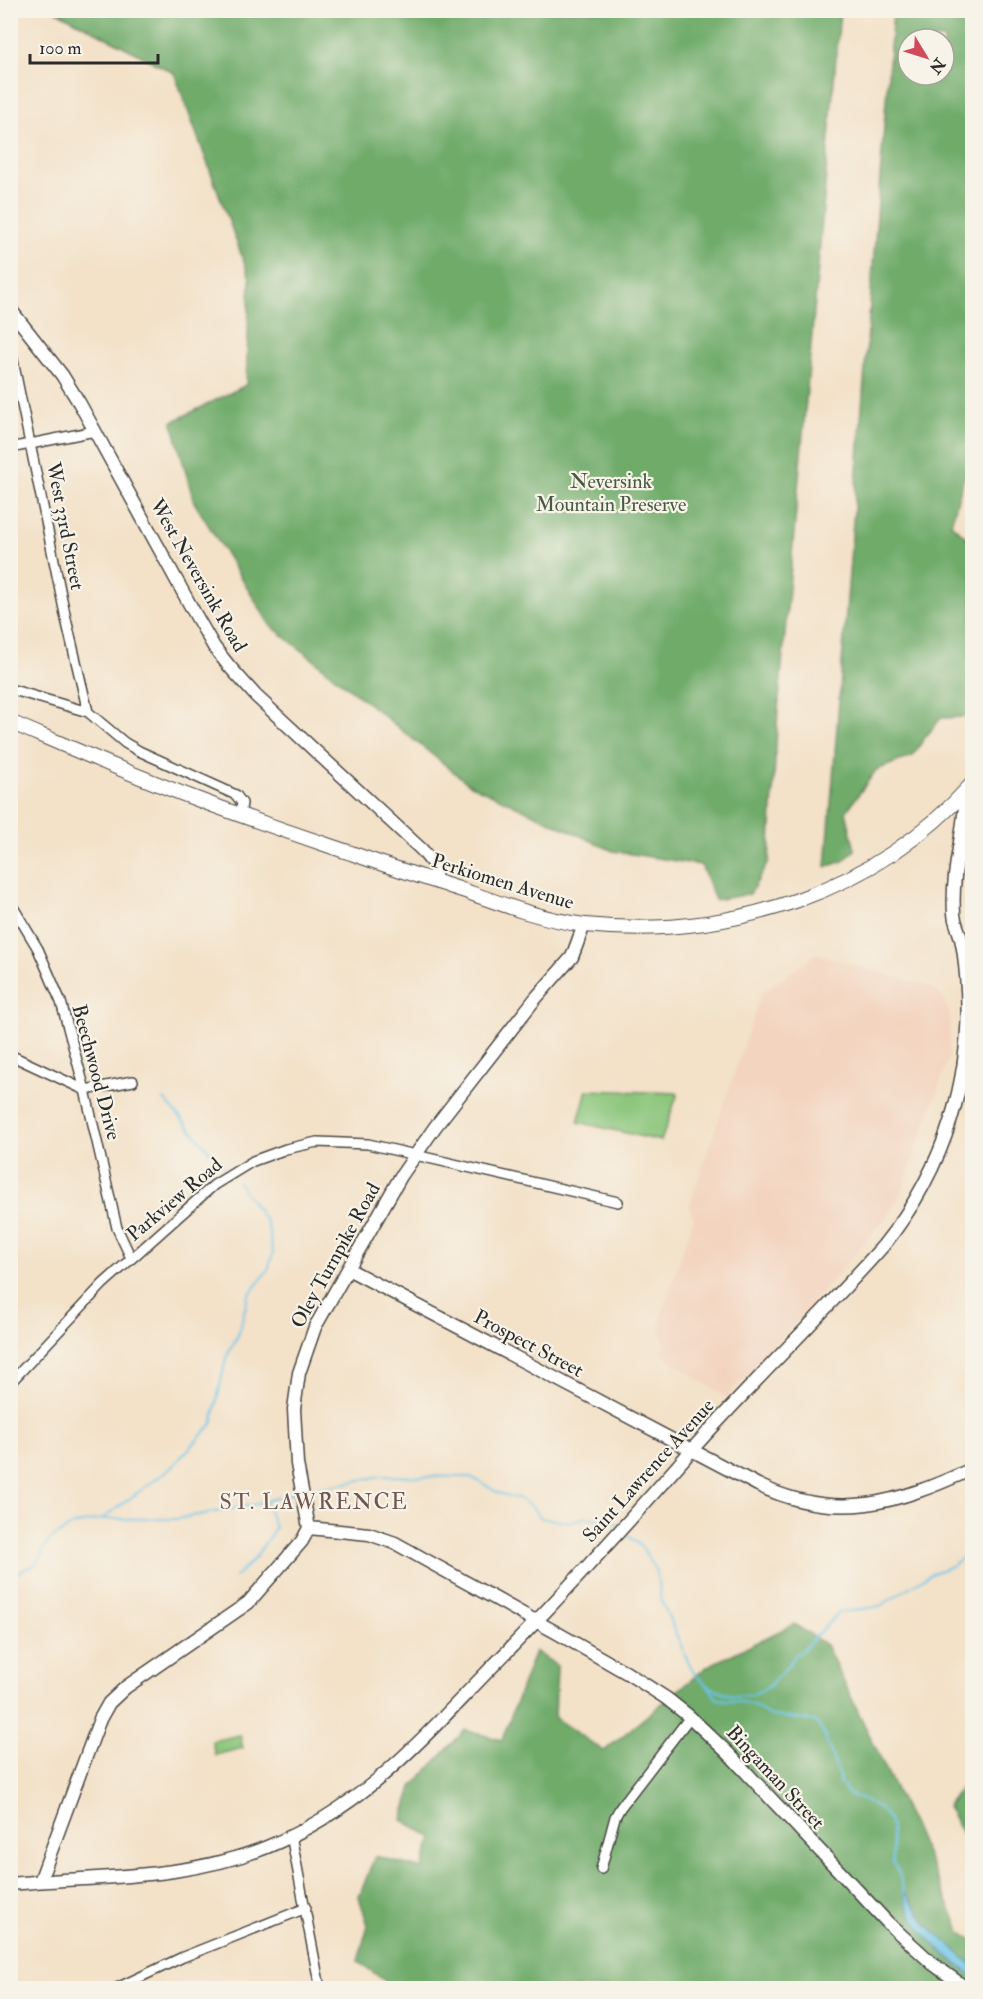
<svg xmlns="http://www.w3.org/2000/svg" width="983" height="1999" viewBox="0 0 983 1999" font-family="'IM FELL Double Pica',serif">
  <rect width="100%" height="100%" fill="#f7f3e8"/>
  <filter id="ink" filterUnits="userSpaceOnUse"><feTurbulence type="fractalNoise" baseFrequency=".0167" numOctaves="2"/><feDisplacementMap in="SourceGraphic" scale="12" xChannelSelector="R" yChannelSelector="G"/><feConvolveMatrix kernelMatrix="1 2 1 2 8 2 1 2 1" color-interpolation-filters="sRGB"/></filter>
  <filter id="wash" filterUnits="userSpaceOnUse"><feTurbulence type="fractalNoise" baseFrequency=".008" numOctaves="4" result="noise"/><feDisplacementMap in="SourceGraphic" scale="24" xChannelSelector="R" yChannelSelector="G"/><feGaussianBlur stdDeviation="1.35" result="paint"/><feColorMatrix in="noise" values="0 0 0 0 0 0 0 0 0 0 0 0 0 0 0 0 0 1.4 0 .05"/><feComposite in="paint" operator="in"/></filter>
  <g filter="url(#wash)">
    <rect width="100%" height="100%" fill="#f3e1c8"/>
    <path fill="#f3d4bf" d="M817 954 931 987 944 999 950 1016 949 1057 901 1194 887 1216 793 1326 726 1397 659 1353 664 1345 661 1332 660 1319 694 1217 689 1207 761 994Z"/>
    <path fill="#8bc67b" stroke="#5b7853" stroke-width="1.5" d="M587 1090 678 1093 661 1141 578 1122Z
      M240 1735 243 1748 215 1755 212 1741Z"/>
    <path fill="#70ab6b" stroke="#4e6b4b" stroke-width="1.5" fill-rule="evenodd" d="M56 11H840L818 267 778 710 769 861 750 894 715 900 701 865 613 851 469 784 270 625 194 502 172 422 246 385 250 278 174 73Z
      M893 11H972V449L951 524 972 542V709L964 717 941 718 923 740 913 756 876 770 846 812 855 850 843 861 826 867ZM908 39H944V75H908Z
      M794 1624 826 1645 919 1838 961 1932 972 1941V1988H384L386 1982 358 1961 368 1925 359 1897 375 1856 422 1869 432 1837 402 1820 412 1787 465 1730 502 1740 535 1651 557 1666 555 1718 604 1751 708 1666Z
      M972 1774V1851L947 1806Z"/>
    <path fill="#6bc5e8" stroke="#4b788a" stroke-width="1.5" d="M903 1889 927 1924 972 1965V1976C944 1955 908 1927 903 1889Z"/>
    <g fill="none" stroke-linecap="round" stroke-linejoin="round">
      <path stroke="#6bc5e8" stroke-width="2" d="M164 1099 223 1166
        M305 1491 380 1476 467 1477 479 1481 498 1493 520 1499 532 1507 541 1518 571 1522 585 1517 613 1522 619 1525
        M102 1519 171 1468 212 1424 226 1358 239 1333 248 1296 268 1270 273 1253 267 1223 238 1182
        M624 1532 642 1547 655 1569 659 1583 661 1600 686 1657 695 1675 709 1687 717 1699C728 1700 741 1701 751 1704 760 1707 764 1714 772 1716L815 1721C829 1737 831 1760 841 1778L839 1782 848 1793 880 1808 888 1818 891 1827 893 1863 899 1873 904 1892
        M10 1576 34 1565 41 1558 44 1548 51 1539 73 1525 102 1519H176L253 1505 297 1492
        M235 1577 255 1558 275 1528 265 1500
        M710 1687 734 1696 752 1695 768 1687 789 1665 795 1655 803 1650 838 1613 880 1606 931 1574 951 1566 972 1551"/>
    </g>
  </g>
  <g filter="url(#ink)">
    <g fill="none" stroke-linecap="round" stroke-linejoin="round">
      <defs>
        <path id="street" d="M10 346 66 619 88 712
          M10 448 95 431
          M10 689 88 712 125 743 139 751 236 795 242 803 240 816
          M10 902 38 949 61 1002 85 1090 117 1228 131 1258
          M10 1055 85 1090 133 1081
          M10 1383 103 1284 214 1185 253 1161 286 1149 317 1142 368 1144 618 1202
          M291 1835 320 1988
          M601 1869 615 1817 620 1808 690 1717
          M117 1988 183 1957 306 1908"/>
        <path id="secondary" d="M10 309 62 375 80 404 195 614 214 647 229 666 256 696 422 850 434 865 436 882
          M348 1269 758 1485C837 1523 898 1503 972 1469
          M309 1528 369 1534 395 1543 559 1634 627 1673 666 1698 690 1717 728 1753 888 1923 933 1964 966 1988
          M40 1881 100 1719 109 1703 126 1687 248 1603 302 1541 309 1528 297 1464 294 1409 299 1373 315 1327 401 1176 435 1127 535 999 572 957 584 925
          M10 1884C97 1876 185 1880 267 1847 364 1807 419 1742 490 1669 559 1599 625 1526 689 1453 752 1382 820 1317 883 1246 945 1169 975 1074 966 975 965 963 964 950 961 939 959 930 954 921 954 913 951 870 965 832 966 791"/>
        <path id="primary" d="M10 722C71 748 132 775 194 798 246 818 298 835 351 853 389 867 427 878 465 891 504 905 544 920 585 925 728 940 876 892 972 784"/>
      </defs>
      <use href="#street" stroke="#494643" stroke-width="12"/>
      <use href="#secondary" stroke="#494643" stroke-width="15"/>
      <use href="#primary" stroke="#494643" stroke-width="16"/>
      <use href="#street" stroke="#fff" stroke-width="9"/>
      <use href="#secondary" stroke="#fff" stroke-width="12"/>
      <use href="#primary" stroke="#fff" stroke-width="14"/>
    </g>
  </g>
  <g text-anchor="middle" stroke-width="4.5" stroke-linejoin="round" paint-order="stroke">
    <g font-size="20" fill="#485a43" stroke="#f7f3e8">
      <text x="611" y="488">Neversink<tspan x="611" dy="23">Mountain Preserve</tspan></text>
    </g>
    <g font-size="20" fill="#2b2b2b" stroke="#f7f3e8">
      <text transform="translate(66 526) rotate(79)" y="7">West 33rd Street</text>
      <text transform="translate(199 575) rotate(60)" y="7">West Neversink Road</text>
      <text transform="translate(503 881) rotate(17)" y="7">Perkiomen Avenue</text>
      <text transform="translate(97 1072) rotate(75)" y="7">Beechwood Drive</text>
      <text transform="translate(174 1199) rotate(-40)" y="7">Parkview Road</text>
      <text transform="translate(335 1255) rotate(-61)" y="7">Oley Turnpike Road</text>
      <text transform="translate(529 1343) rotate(28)" y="7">Prospect Street</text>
      <text transform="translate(648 1470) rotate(-48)" y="7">Saint Lawrence Avenue</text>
      <text transform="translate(776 1777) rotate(47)" y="7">Bingaman Street</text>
    </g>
    <g font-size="22" letter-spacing="1.5" fill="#725650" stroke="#f7f3e8">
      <text x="314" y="1509">ST. LAWRENCE</text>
    </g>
  </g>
  <rect width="983" height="1999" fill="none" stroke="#f7f3e8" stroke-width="36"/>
  <g transform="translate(926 57) rotate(128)"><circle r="28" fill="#f7f3e8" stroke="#a5a39c" stroke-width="1.5"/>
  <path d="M0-4.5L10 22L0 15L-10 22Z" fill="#d1495b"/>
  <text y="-9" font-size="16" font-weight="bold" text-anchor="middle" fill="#2b2b2b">N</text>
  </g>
  <path d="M30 54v9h128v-9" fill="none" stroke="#2b2b2b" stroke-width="3"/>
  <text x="39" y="54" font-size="18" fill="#2b2b2b" stroke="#f7f3e8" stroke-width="4.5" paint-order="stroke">100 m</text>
</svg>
